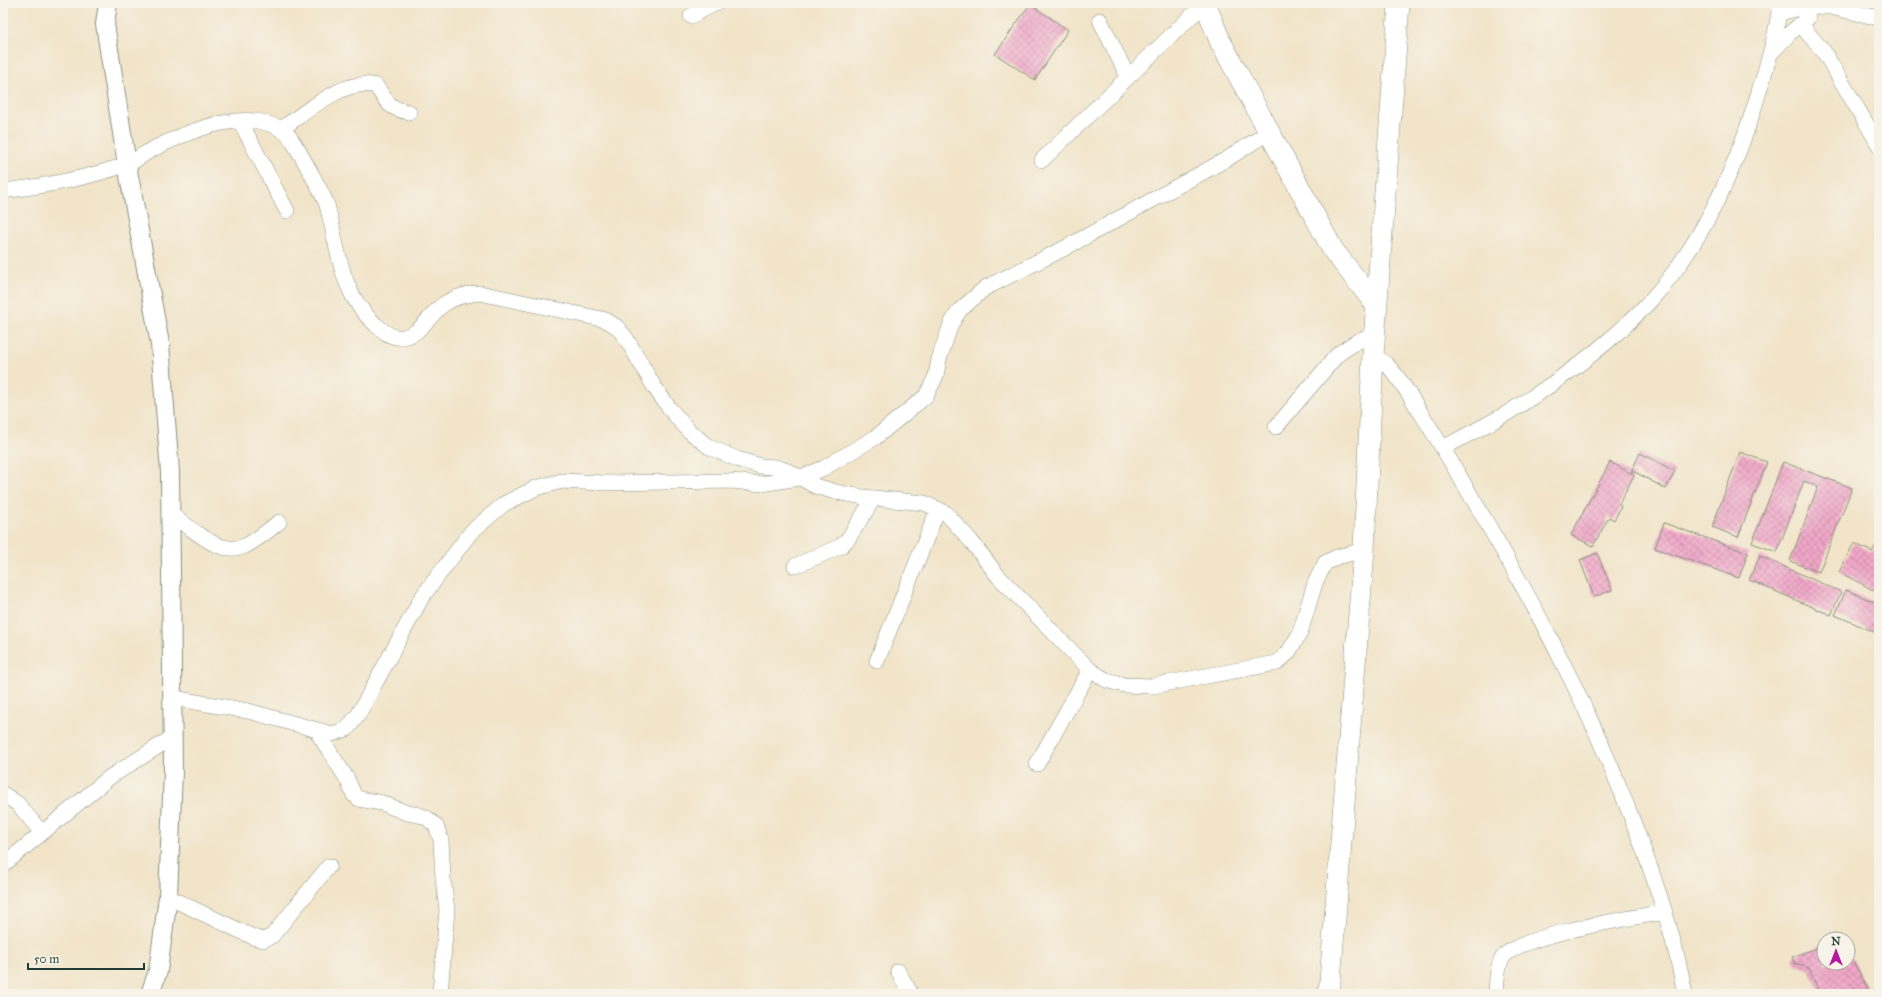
<svg xmlns="http://www.w3.org/2000/svg" width="1882" height="997" viewBox="0 0 1882 997" font-family="'IM FELL Great Primer',serif">
  <defs>
    <pattern id="building-cross-hatch" width="8" height="8" patternUnits="userSpaceOnUse"><rect width="8" height="8" fill="#f1a7c9"/><path d="M0 0l8 8M0 8l8-8" fill="none" stroke="#c389a4"/></pattern>
  </defs>
  <rect width="100%" height="100%" fill="#f7f3e8"/>
  <filter id="ink" filterUnits="userSpaceOnUse"><feTurbulence type="fractalNoise" baseFrequency=".025" numOctaves="2"/><feDisplacementMap in="SourceGraphic" scale="8" xChannelSelector="R" yChannelSelector="G"/><feConvolveMatrix kernelMatrix="1 2 1 2 8 2 1 2 1" color-interpolation-filters="sRGB"/></filter>
  <filter id="wash" filterUnits="userSpaceOnUse"><feTurbulence type="fractalNoise" baseFrequency=".012" numOctaves="4" result="noise"/><feDisplacementMap in="SourceGraphic" scale="16" xChannelSelector="R" yChannelSelector="G"/><feGaussianBlur stdDeviation="0.9" result="paint"/><feColorMatrix in="noise" values="0 0 0 0 0 0 0 0 0 0 0 0 0 0 0 0 0 1.4 0 .05"/><feComposite in="paint" operator="in"/></filter>
  <g filter="url(#wash)">
    <rect width="100%" height="100%" fill="#f1e4c9"/>
    <g id="blocks">
      <path fill="url(#building-cross-hatch)" d="M1030 4 1068 30 1035 80 995 54Z
        M1740 452 1767 462 1738 537 1712 527Z
        M1640 453 1675 471 1666 489 1635 472H1631Z
        M1610 462 1634 475 1619 504 1621 507 1614 520 1609 517 1593 546 1571 535Z
        M1783 462 1852 488 1819 572 1790 561 1818 487 1804 481 1777 552 1752 543Z
        M1664 523 1748 553 1739 578 1655 548Z
        M1879 540V593L1839 572 1854 543 1872 552Z
        M1597 553 1612 590 1594 597 1580 560Z
        M1760 556 1841 592 1831 615 1749 580Z
        M1846 590 1879 604V634L1835 615Z
        M1824 945V963H1848V951L1868 989 1858 994H1820L1809 968 1795 964 1792 957Z"/>
    </g>
  </g>
  <g filter="url(#ink)">
    <use href="#blocks" fill-opacity="0" stroke="#88907e" stroke-width="1"/>
    <g fill="none" stroke-linecap="round" stroke-linejoin="round">
      <defs>
        <path id="minor" d="M1779 13 1805 7H1830L1879 18
          M691 16 716 3
          M1100 20 1128 77
          M1800 24 1824 52 1879 145
          M1770 54 1790 33 1808 18
          M240 121 287 211
          M281 129C307 112 344 77 376 86 387 102 389 109 409 112
          M1042 160 1205 3
          M3 191C46 186 84 179 125 165 135 162 143 154 153 149 185 133 220 118 257 121 268 123 280 126 288 135 294 141 324 196 327 205 339 249 339 292 375 324 381 329 388 336 396 337 419 340 428 315 444 304 456 296 467 294 480 293L606 320 617 327 626 338 655 388 670 409 688 430 709 447 737 459 760 466 776 467 788 471 815 486 836 492 863 497 924 503 946 513 971 541 998 576 1090 670 1106 680 1124 685 1152 686 1277 663 1288 653 1300 633 1315 583 1325 563 1337 557 1364 550
          M1373 355C1378 358 1384 362 1388 366 1399 377 1408 393 1417 407 1433 432 1449 458 1464 484 1531 597 1591 708 1637 832 1657 885 1675 938 1685 994
          M1276 427 1338 354 1356 342 1375 334
          M1443 448C1468 434 1494 422 1517 407 1563 378 1613 341 1650 301 1698 249 1731 179 1753 111 1763 78 1777 37 1780 3
          M170 513C190 527 219 557 245 546 257 540 268 531 279 522
          M795 566 841 546 848 539 874 498
          M877 661 938 509
          M173 698 248 711 332 734 347 729 358 715 422 597 471 532 504 504 536 488 562 481 604 483 732 481 761 484 799 478 824 468 876 437 926 396 936 376 939 359 951 324 959 311 985 288 1065 248 1227 159 1269 132
          M316 730 347 779 354 795 359 799 382 803 407 813 419 815 427 818 436 826 441 840 443 878 447 910 440 994
          M1037 764 1090 670
          M3 794 18 804 42 833
          M3 865 110 777 173 737
          M168 897 253 937 263 940 272 936 329 866
          M898 971 911 994
          M1496 994C1497 983 1496 965 1504 956 1524 934 1633 918 1665 912"/>
        <path id="tertiary" d="M108 3 105 24 127 165 160 344 170 472 173 771 168 897 158 971 150 994"/>
        <path id="secondary" d="M1205 3 1220 41 1333 250 1377 306
          M1329 994 1364 550 1373 355 1399 3"/>
      </defs>
      <use href="#minor" stroke="#88907e" stroke-width="16"/>
      <use href="#tertiary" stroke="#88907e" stroke-width="20"/>
      <use href="#secondary" stroke="#88907e" stroke-width="22"/>
      <use href="#minor" stroke="#fff" stroke-width="15"/>
      <use href="#tertiary" stroke="#fff" stroke-width="18"/>
      <use href="#secondary" stroke="#fff" stroke-width="21"/>
    </g>
  </g>
  <rect width="1882" height="997" fill="none" stroke="#f7f3e8" stroke-width="16"/>
  <g transform="translate(1836 951)"><circle r="19" fill="#f7f3e8" stroke="#a1aaa0"/>
  <path d="M0-3L7 15L0 10L-7 15Z" fill="#b5179e"/>
  <text y="-6" font-size="11" font-weight="bold" text-anchor="middle" fill="#1f3d34">N</text>
  </g>
  <path d="M28 963v6h116v-6" fill="none" stroke="#1f3d34" stroke-width="2"/>
  <text x="34" y="963" font-size="12" fill="#1f3d34" stroke="#f7f3e8" stroke-width="3" paint-order="stroke">50 m</text>
</svg>
